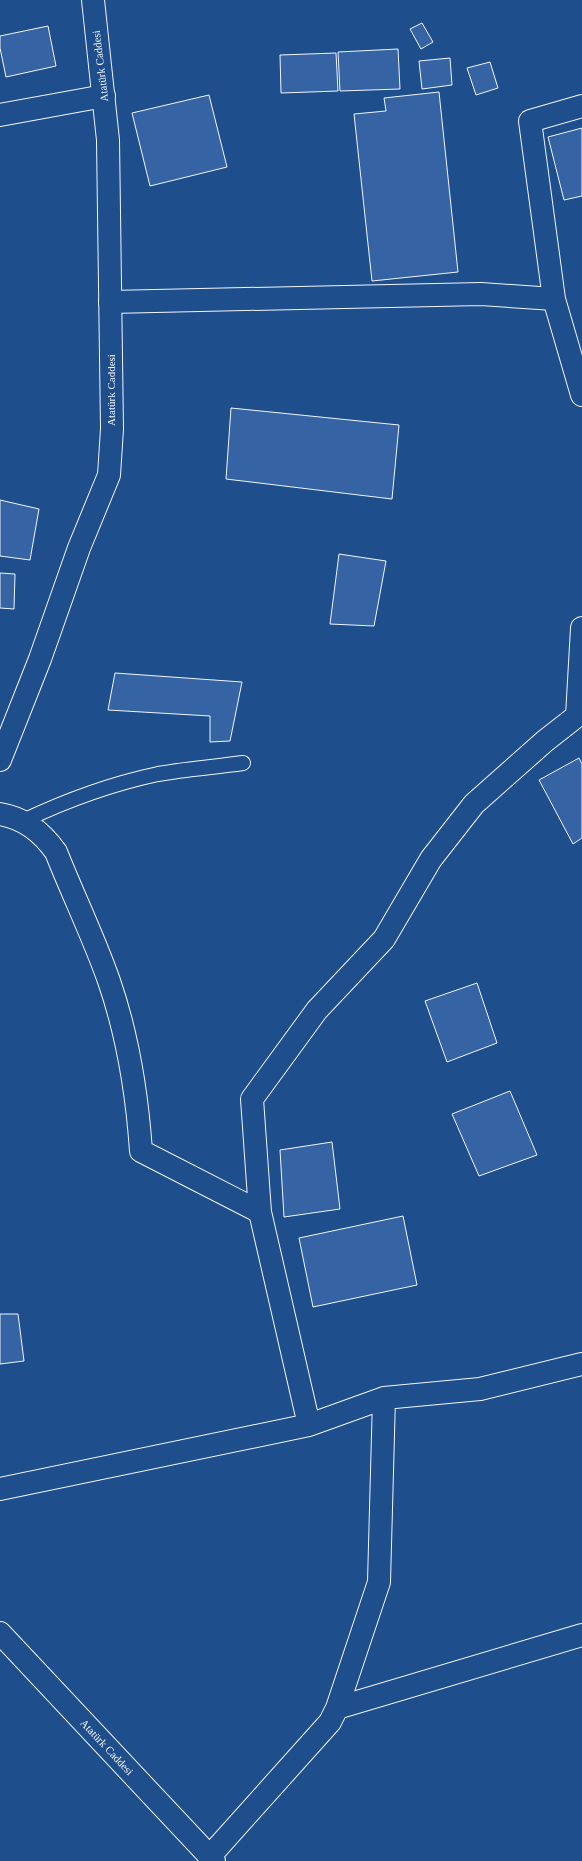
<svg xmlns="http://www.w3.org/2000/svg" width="582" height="1861" viewBox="0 0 582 1861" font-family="Georgia,serif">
  <rect width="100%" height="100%" fill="#1f4e8c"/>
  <path fill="#3563a3" stroke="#f2f6ff" d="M422 23 433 42 421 49 410 29Z
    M48 26 56 66 6 77 0 48V36Z
    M398 49 400 89 340 91 338 52Z
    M336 53 338 91 281 93 280 55Z
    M450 58 452 85 422 89 419 61Z
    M490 62 498 88 476 95 467 68Z
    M439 92 458 272 372 281 354 114 386 111 384 98Z
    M209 95 227 167 150 186 132 113Z
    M582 128V196L564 200 548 137Z
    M231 408 399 425 392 499 226 479Z
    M0 500 39 509 30 560 0 556Z
    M339 554 386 561 374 626 330 624Z
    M0 573 15 574 14 609 0 608Z
    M115 673 242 682 230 741 210 742V716L108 710Z
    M579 758 582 764V838L573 844 539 780Z
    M477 983 497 1043 447 1062 425 1001Z
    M510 1091 537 1155 479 1176 452 1114Z
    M332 1142 340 1209 284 1217 280 1150Z
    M403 1216 417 1285 313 1307 299 1238Z
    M0 1314H18L24 1361 0 1364Z"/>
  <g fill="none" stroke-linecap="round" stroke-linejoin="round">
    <defs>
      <path id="lane" d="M23 821C67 800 111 784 158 774 186 769 215 767 243 763"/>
      <path id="street" d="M582 106 530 121 554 299 582 395
        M0 115 104 96
        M110 302 481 294 554 299
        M577 716 582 628
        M0 814C25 818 42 832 56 852 73 895 94 938 109 981 128 1036 137 1093 141 1151L260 1212
        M384 1398 480 1389 582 1364
        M0 1489 309 1425 260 1212 252 1099 317 1010 384 939 431 859 474 804 545 741 577 716 582 714
        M337 1708 582 1635
        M210 1856 330 1722 337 1708 379 1582 384 1398 309 1425"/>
      <path id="secondary" d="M0 760 40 659 79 548 109 475 112 429 108 140 93 0
        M0 1633 214 1861"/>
    </defs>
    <use href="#lane" stroke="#f2f6ff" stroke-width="16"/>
    <use href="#street" stroke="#f2f6ff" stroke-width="24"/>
    <use href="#secondary" stroke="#f2f6ff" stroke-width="24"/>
    <use href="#lane" stroke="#1f4e8c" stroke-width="14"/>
    <use href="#street" stroke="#1f4e8c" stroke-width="22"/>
    <use href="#secondary" stroke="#1f4e8c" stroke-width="22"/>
  </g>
  <g text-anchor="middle" stroke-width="3" stroke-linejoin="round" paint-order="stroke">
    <g font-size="11" fill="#f2f6ff" stroke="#1f4e8c">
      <text transform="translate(100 66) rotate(-97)" y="4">Atatürk Caddesi</text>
      <text transform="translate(111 390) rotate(-90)" y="4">Atatürk Caddesi</text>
      <text transform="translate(107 1747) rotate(47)" y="4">Atatürk Caddesi</text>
    </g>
  </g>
</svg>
